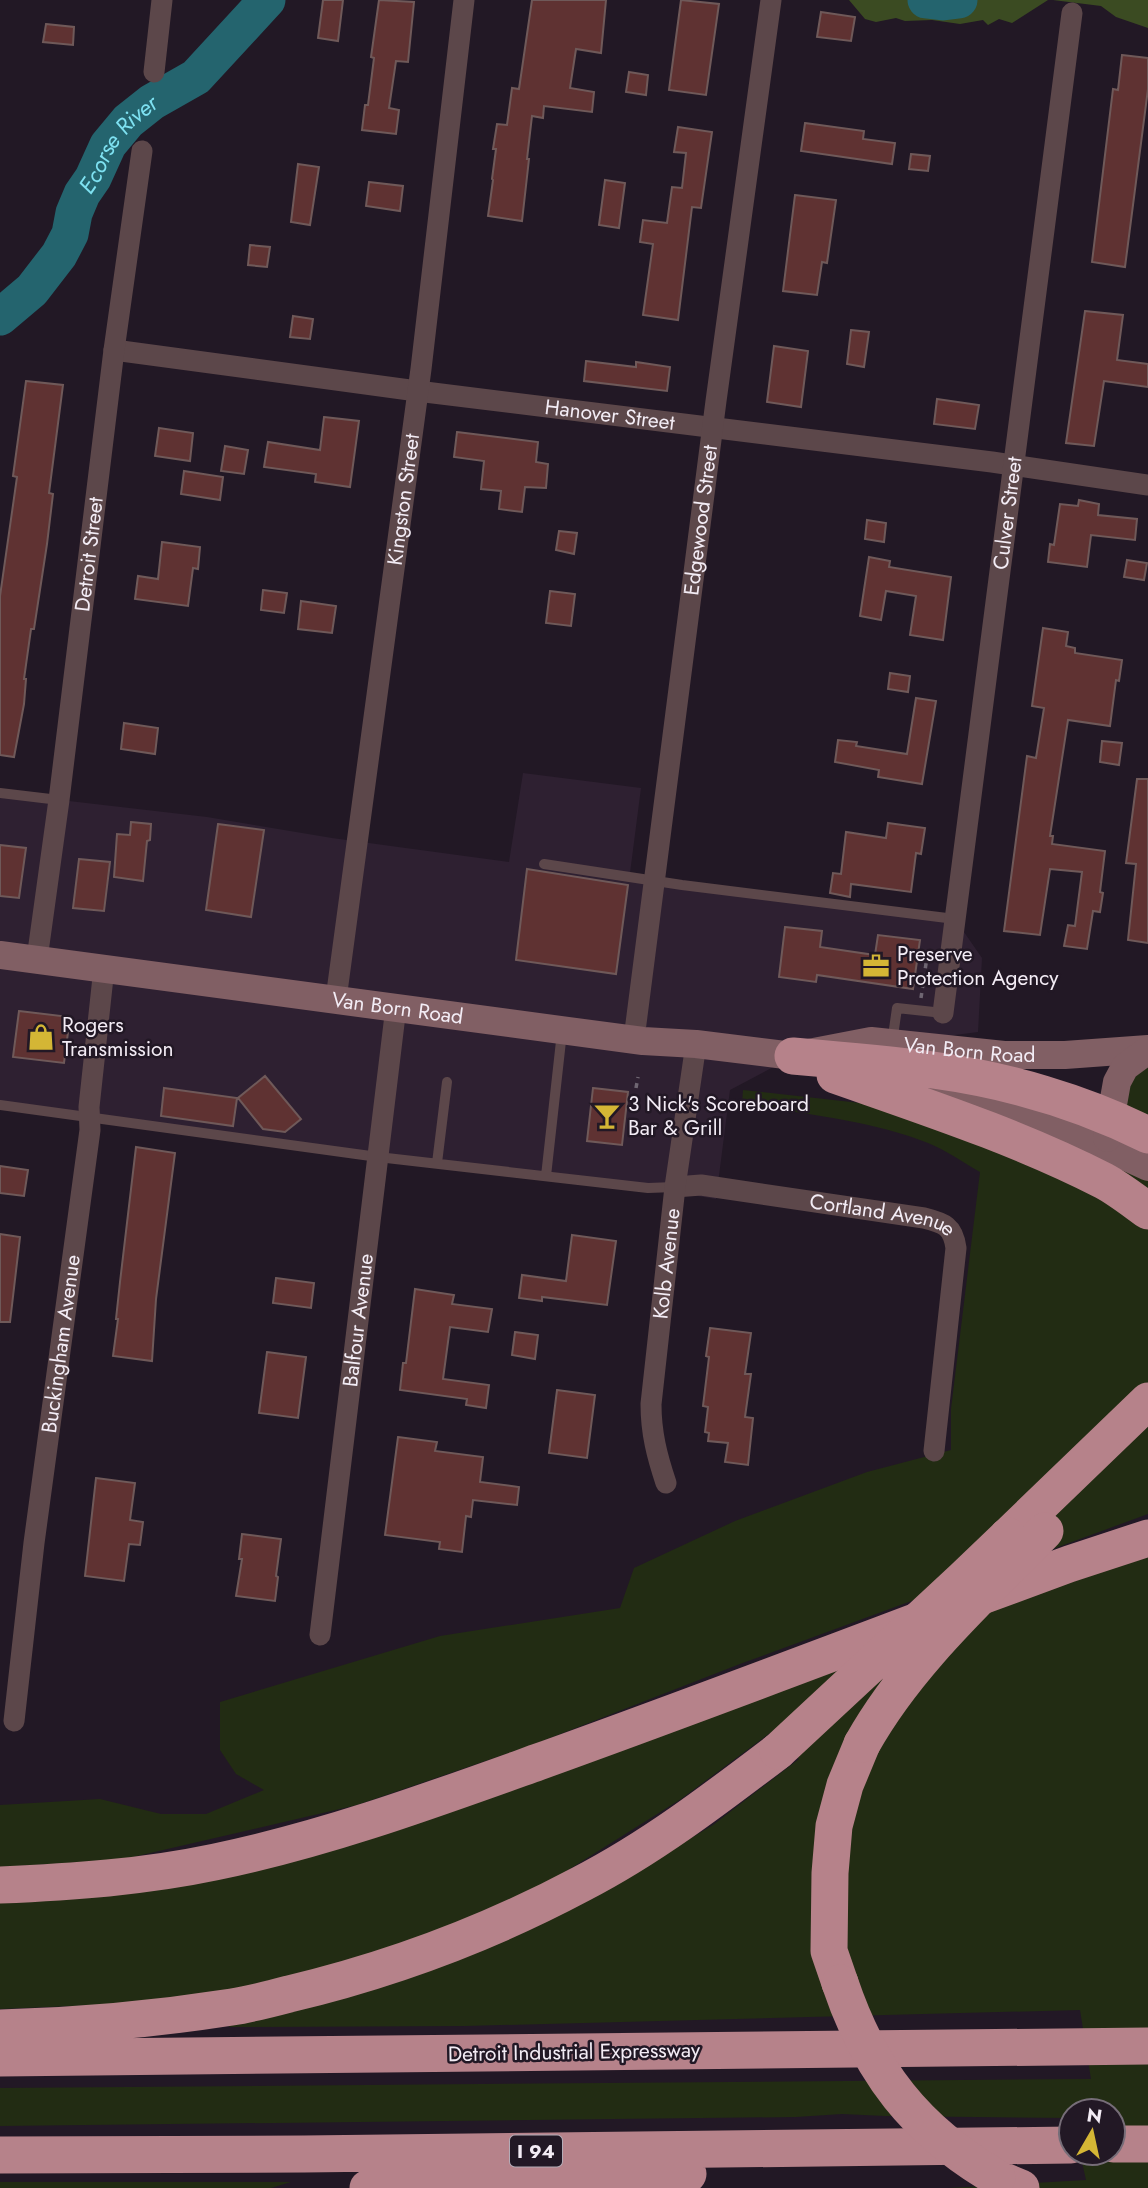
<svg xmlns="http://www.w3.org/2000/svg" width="1148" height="2188" viewBox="0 0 1148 2188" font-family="Jost,sans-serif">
  <rect width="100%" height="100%" fill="#221825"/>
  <path fill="#2e2031" d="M523 773 641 788 630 873 955 919 982 958 978 1032 794 1056 730 1090 716 1199 648 1188 0 1105V793L207 817 332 838 509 862Z"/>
  <path fill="#222c13" d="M1148 1065V1199L1119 1169 1124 1111 1132 1079Z
    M743 1090 860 1103 1034 1161 1148 1226V1514L740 1664 532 1745 357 1805 120 1860 0 1867V1805L100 1799 161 1814H206L264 1790 236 1774 220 1750V1702L440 1636 620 1608 634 1568 735 1521 867 1472 951 1450V1409L980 1172C964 1163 946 1150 928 1143 869 1120 804 1114 742 1104Z
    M1148 1556V2188H948L1086 2180 1080 2153H1113V2111H1071V2118L885 2116 842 2114 796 2117 0 2126V2088L1091 2079 1080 2010 465 2026 229 2027 230 2020 619 1881 713 1825 799 1759 770 1733 681 1799 549 1882 405 1945 296 1978 219 1993 122 2004 0 2009V1891L115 1893 987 1611Z
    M0 2182H291L271 2188H0Z"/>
  <path fill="#3b4b22" d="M849 0H1048L1012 23 999 19 988 25 983 20 960 24 932 20 905 21 896 18 876 22 865 19Z
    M1053 0H1148V28L1116 17 1101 6Z"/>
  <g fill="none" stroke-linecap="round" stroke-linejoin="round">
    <g stroke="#24646e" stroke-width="37">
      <path d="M926 0 943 2 959 0"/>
      <path id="s1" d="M0 317 32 290 59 255 70 234 74 213 82 194 93 178 108 145 128 121 152 102 196 77 267 0"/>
    </g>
  </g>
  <path fill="#5f3232" stroke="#6f5959" stroke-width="2" d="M323 0H343L338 41 318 38Z
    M379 0 414 2 408 62 396 61 389 108 399 110 396 134 362 130 365 105H368L374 58 371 57Z
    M532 0H606L601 53 576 49 570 88 594 92 592 112 544 106 543 118 532 116 527 159H529L522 221 488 216 493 180 492 179 496 149H493L497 124 507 125 512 88 519 89Z
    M681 0 719 4 706 95 669 90Z
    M821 12 855 17 851 41 817 37Z
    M46 24 74 27 73 45 43 42Z
    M1122 55 1148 58V89L1125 267 1092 262 1113 89 1118 90Z
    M629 72 648 75 646 95 626 92Z
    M805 123 864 131 863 139 895 143 892 164 801 151Z
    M678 127 712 132 701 208 692 207 678 320 643 315 653 244 640 242 643 220 667 223 672 187 682 188 686 153 674 152Z
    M911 154 930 156 928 171 909 169Z
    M298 164 319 167 310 225 291 222Z
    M605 180 625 183 619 228 599 225Z
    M369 182 403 186 400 211 366 206Z
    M795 195 836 200 827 263 822 262 817 295 783 291Z
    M250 245 270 247 267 267 248 265Z
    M1085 311 1123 315 1117 360 1148 364V387L1104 381 1094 446 1066 443Z
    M293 316 313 319 310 339 290 337Z
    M851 330 869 332 864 367 847 364Z
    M774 346 808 351 801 407 767 402Z
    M586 361 636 367V362L670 367 667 391 584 381Z
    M26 381 63 385 49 493 53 494 47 544 34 629H31L24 679H26L24 704 14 757 0 755V596L17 477 13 476Z
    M937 399 979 405 975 429 934 424Z
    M324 417 359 421 350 487 315 482 316 474 264 467 268 442 320 450Z
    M159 428 193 433 190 461 155 456Z
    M457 432 538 442 536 462 548 464 546 488 525 487 522 512 499 509 501 491 481 489 484 461 454 457Z
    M225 446 248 450 244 474 221 471Z
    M184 471 223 477 220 500 181 494Z
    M1079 500 1099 504 1098 515 1137 519 1135 540 1091 535 1087 567 1048 562 1050 544 1054 545 1060 504 1078 506Z
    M867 520 886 523 884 542 865 539Z
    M559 531 577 533 574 554 556 550Z
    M162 542 200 547 198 569 193 568 188 606 135 599 138 576 158 579Z
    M869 557 890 561 889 567 951 577 943 640 910 635 916 596 886 591 881 620 860 616Z
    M1127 560 1147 563 1144 580 1124 577Z
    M263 590 287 593 284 613 261 610Z
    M550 591 575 594 571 626 546 623Z
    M301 601 336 606 332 633 298 629Z
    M1043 628 1068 632 1066 646 1075 648V653L1122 660 1119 681 1116 680 1110 726 1068 720 1050 836H1053L1052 844 1105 851 1100 892 1103 893 1100 912 1093 911 1087 949 1064 946 1068 925 1075 926 1082 872 1050 869 1040 935 1004 931 1027 756 1036 758 1044 708 1032 706Z
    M890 673 910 676 908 692 888 689Z
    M916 698 936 701 922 784 878 777 879 770 835 762 838 740 857 742 856 746 907 754Z
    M124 723 158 728 155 754 121 749Z
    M1102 741 1122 743 1119 765 1100 762Z
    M1137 779H1148V943L1128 940 1136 864 1126 863Z
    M131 822 151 824 150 840 147 841 143 881 114 877 117 834 130 835Z
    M888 823 925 828 921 854 916 853 911 892 851 884 850 897 830 893 833 873 841 874 846 832 886 838Z
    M218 824 264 830 251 917 206 910Z
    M0 845 26 848 19 898 0 896Z
    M79 859 110 862 104 911 73 908Z
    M527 869 628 885 616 974 516 960Z
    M785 927 822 931 820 947 875 955 878 935 920 940 913 989 817 975 816 982 779 977Z
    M19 1011 70 1017 64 1063 13 1057Z
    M265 1076 301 1119 285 1132 263 1129 238 1098Z
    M164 1088 237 1098 233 1126 161 1116Z
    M593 1088 628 1092 622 1145 587 1141Z
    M136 1147 175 1153 156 1299 152 1361 113 1356 118 1319H116L120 1282Z
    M0 1166 28 1170 24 1196 0 1193Z
    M0 1234 20 1237 10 1322H0Z
    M572 1235 616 1241 607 1305 542 1297V1301L519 1298 522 1275 566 1281Z
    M276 1278 314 1283 311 1308 273 1303Z
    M415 1289 454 1295 452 1304 492 1309 488 1332 450 1327 443 1379 489 1385 486 1408 466 1405 467 1399 400 1390 403 1363H406Z
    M710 1328 751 1333 745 1374H751L745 1417 753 1418 748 1465 725 1462 728 1443 708 1441 709 1433 705 1432 708 1407 703 1406 709 1357 706 1356Z
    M515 1332 538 1335 535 1359 512 1355Z
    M267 1352 306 1357 298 1418 259 1413Z
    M557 1390 595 1395 587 1458 549 1453Z
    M398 1437 437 1442 435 1451 483 1457 480 1482 519 1487 517 1505 473 1500 471 1517 466 1516 462 1552 439 1549 440 1542 385 1535Z
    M96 1478 135 1483 130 1520 143 1522 140 1545 129 1544 124 1581 85 1576Z
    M242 1534 281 1539 276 1576 278 1577 275 1601 236 1596 242 1559H239Z"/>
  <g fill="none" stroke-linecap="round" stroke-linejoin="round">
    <path stroke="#6f6672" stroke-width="3.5" stroke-dasharray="5 5" stroke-linecap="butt" d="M921 998 927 957
      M636 1088 638 1077"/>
    <path stroke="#5c474a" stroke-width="10" d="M0 793 59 800
      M544 864 682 885 955 919
      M892 1043 897 1008 943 1013
      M0 1105 378 1157 648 1188 675 1187
      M437 1163 447 1082
      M546 1176 562 1032"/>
    <g stroke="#5c474a" stroke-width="21">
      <path d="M154 72 162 0"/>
      <path id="s2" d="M114 350 417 391 992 462 1148 485"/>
      <path id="s3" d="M37 959 59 800 114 350 142 151"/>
      <path id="s4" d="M336 999 421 369 464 0"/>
      <path id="s5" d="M943 1013 1072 13"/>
      <path id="s6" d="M634 1039 716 401 771 0"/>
      <path id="s7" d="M675 1187 701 1185 924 1218C944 1223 953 1226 956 1248L934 1451"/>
      <path id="s8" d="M666 1483C657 1456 651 1433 651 1404L675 1187 696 1044"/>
      <path id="s9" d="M320 1635 396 1007"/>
      <path id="s10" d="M14 1721 34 1543 90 1130 89 1107 104 968"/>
    </g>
    <g stroke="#815f64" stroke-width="28">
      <path id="s11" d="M0 955 643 1041 696 1044 793 1056 871 1041 1004 1055H1065L1148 1049"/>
      <path d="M919 1090C998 1106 1076 1132 1148 1167"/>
      <path d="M1107 1138 1117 1082 1125 1067 1148 1050"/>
    </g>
    <path stroke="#b6828a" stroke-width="37" d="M793 1056C840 1060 887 1064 933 1070 1006 1080 1082 1102 1148 1135
      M835 1075C926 1107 1018 1137 1104 1181 1119 1189 1134 1201 1148 1211
      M1008 1536 1148 1401
      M974 1599 1069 1564 1148 1538
      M0 1885C72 1882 144 1877 215 1862 326 1839 432 1800 538 1762 666 1716 793 1668 920 1620
      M840 1983 829 1951 830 1873 834 1826 845 1785 862 1744
      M0 2028C78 2026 155 2019 232 2007 251 2004 270 1999 289 1994 390 1970 489 1933 581 1884 651 1848 715 1799 778 1751
      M0 2058 1148 2046
      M1113 2144H1148
      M0 2155 304 2154 1071 2145
      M997 2178 1021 2188
      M368 2188 478 2181 688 2174"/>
    <path stroke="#b6828a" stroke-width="37" d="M862 1744C908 1662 980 1598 1045 1531
      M778 1751 963 1579 1008 1536
      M840 1983C870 2072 915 2130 997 2178"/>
  </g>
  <defs>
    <symbol id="office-bare" viewBox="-9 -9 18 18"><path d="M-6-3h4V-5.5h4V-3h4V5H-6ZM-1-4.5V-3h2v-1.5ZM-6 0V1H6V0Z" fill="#d4b635" stroke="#221825" stroke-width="2.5" paint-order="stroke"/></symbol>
    <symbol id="shop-bare" viewBox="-9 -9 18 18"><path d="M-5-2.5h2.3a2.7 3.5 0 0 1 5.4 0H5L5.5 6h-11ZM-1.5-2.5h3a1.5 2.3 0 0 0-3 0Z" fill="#d4b635" stroke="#221825" stroke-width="2.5" paint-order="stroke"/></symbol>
    <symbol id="bar-bare" viewBox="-9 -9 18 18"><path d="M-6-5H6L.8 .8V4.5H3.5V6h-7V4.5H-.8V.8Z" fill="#d4b635" stroke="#221825" stroke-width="2.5" paint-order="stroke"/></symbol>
  </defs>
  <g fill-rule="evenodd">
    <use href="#office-bare" x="857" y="947" width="38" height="38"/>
    <use href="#shop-bare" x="22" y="1018" width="38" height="38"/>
    <use href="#bar-bare" x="588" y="1097" width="38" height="38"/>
  </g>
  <g text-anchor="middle" stroke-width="5" stroke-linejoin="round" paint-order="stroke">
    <rect fill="#221825" stroke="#b4acb7" stroke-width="2" x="510" y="2135.5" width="52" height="31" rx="5"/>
    <g font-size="19" font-weight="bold" fill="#f3ecf5">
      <text x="536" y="2158">I 94</text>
    </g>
    <g font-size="21" fill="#f3ecf5" stroke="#221825">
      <text dy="7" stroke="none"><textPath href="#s2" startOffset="500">Hanover Street</textPath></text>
      <text dy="7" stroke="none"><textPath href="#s4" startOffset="504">Kingston Street</textPath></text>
      <text dy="7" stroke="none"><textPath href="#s5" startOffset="504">Culver Street</textPath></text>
      <text dy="7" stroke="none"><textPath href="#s6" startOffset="523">Edgewood Street</textPath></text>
      <text dy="7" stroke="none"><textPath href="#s3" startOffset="408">Detroit Street</textPath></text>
      <text dy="7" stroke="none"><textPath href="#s11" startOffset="401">Van Born Road</textPath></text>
      <text dy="7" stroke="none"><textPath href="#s11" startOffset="978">Van Born Road</textPath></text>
      <text dy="7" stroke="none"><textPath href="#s7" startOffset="210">Cortland Avenue</textPath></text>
      <text dy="7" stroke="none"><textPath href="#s8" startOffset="222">Kolb Avenue</textPath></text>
      <text dy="7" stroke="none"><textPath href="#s9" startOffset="317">Balfour Avenue</textPath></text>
      <text dy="7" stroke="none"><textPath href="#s10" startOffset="380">Buckingham Avenue</textPath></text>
      <text transform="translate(574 2052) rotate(-1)" y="7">Detroit Industrial Expressway</text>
    </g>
    <g font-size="21" fill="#f3ecf5" stroke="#221825" text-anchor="start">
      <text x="897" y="961">Preserve<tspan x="897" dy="24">Protection Agency</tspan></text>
      <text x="62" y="1032">Rogers<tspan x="62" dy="24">Transmission</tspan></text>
      <text x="628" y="1111">3 Nick's Scoreboard<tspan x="628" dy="24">Bar &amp; Grill</tspan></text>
    </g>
    <g font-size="23" font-style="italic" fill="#7ee1f1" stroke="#221825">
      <text dy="8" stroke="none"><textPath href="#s1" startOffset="214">Ecorse River</textPath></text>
    </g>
  </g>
  <g transform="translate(1092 2132) rotate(9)"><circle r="33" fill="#221825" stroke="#766d78" stroke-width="2"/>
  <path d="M0-5L12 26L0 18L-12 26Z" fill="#d4b635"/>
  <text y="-10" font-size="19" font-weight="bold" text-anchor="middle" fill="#f3ecf5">N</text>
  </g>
</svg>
